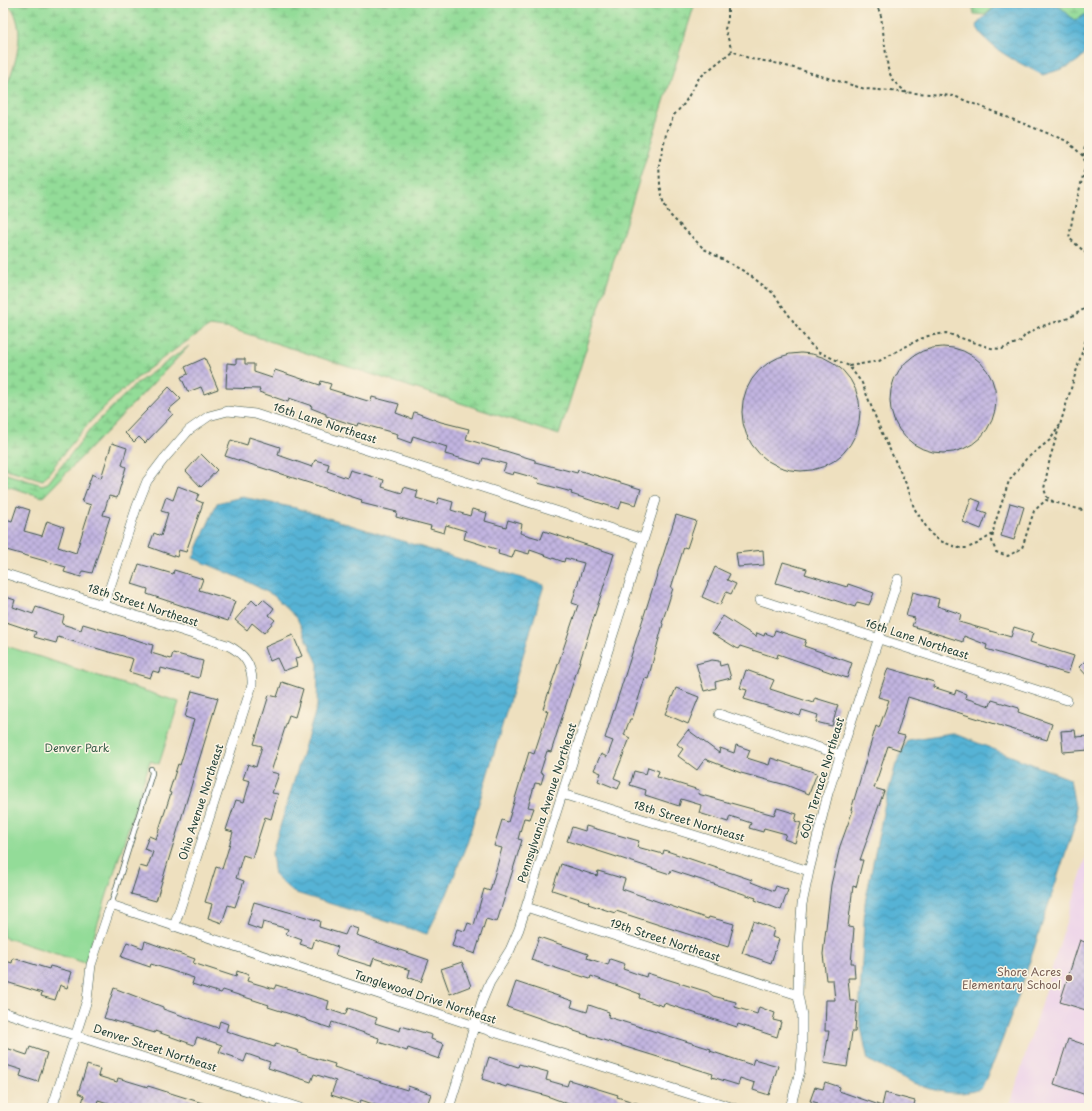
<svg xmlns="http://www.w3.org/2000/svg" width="1092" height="1111" viewBox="0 0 1092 1111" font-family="'Playpen Sans',sans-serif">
  <defs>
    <pattern id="wetland-marsh" width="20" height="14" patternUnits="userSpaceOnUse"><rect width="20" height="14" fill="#93dc98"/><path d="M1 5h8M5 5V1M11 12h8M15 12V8" fill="none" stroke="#77b47d"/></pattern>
    <pattern id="water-waves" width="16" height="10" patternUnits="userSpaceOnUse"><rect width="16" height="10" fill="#56b3d5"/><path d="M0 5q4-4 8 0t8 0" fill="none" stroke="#4793ae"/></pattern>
    <pattern id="building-cross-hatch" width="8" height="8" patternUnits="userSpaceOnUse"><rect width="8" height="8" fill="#c2b5e1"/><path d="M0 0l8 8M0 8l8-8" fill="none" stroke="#9d94b7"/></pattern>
  </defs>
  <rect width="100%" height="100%" fill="#fcf5e5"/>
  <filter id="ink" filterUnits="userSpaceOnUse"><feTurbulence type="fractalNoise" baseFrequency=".025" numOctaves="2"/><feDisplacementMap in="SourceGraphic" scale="8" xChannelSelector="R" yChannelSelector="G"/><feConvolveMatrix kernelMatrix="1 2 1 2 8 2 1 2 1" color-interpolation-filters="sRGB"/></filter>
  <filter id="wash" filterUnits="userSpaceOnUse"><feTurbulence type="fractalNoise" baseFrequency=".012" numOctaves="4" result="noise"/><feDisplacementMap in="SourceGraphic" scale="16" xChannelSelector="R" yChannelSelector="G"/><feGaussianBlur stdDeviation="0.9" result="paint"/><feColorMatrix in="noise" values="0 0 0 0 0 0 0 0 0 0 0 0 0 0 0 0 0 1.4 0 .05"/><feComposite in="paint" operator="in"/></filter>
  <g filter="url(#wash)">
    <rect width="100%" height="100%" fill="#eee0bf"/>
    <path fill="#ecd1ea" d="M1089 848V1108H1009Z"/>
    <path fill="#93dc98" stroke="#598c66" d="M3 645 179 702 159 764 150 761 85 963 3 937Z"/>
    <path fill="url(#wetland-marsh)" stroke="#598c66" d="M3 3H695L559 435 232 329 210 326C167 354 124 384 89 423 73 441 58 461 43 480L3 468V95C13 70 27 37 13 10 11 7 6 5 3 3Z
      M972 3 975 4 999 3 985 15 974 14Z
      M1056 3H1089V12L1075 21Z
      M189 346 43 497 3 485V473L42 485 48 483 93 426 136 384Z"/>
    <path fill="url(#water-waves)" stroke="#3a7884" d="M999 3H1056L1075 21 1089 12C1089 22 1091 33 1089 43 1085 65 1060 69 1043 75 1020 63 987 49 976 25Z
      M242 497 296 508 544 585 467 843 447 894 427 934 293 892 275 876 272 853 317 706 318 664 297 618 273 595 240 578 193 558 217 503Z
      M952 733 1070 779 1077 818 1016 1003 995 1059 981 1089C974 1091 966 1093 959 1093 927 1094 895 1073 868 1060L859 1018 865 903 884 808 896 764 907 740Z"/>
    <g id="blocks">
      <path fill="url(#building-cross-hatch)" d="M890 400a53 53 0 1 1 106 0a53 53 0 1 1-106 0Z
        M742 412a59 59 0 1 1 118 0a59 59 0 1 1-118 0Z
        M205 358 218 389 204 394 201 387 188 392 181 377 188 374 185 367Z
        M236 359H245V364H254V372L272 378 275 370 320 385 321 381 331 384 329 389 371 402 372 397 399 404 396 413 412 419 414 412 441 422 469 429 466 439 535 460V462L577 473 578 470 641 489 636 505 622 501 619 509 571 494 572 492 538 483 539 479 514 472 513 475 503 472 506 464 483 458 481 464 445 454 447 447 413 436 411 443 397 438 398 434 358 423 357 426 326 416V414L311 408 312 406 289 398 288 402 259 392 260 389 226 388 227 363 236 364Z
        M169 387 181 399 168 410 173 414 145 443 139 437 134 442 125 433Z
        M249 437 280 447 278 455 312 467 315 460 329 464 327 471 347 478 350 470 384 480 382 487 402 493 404 487 418 491 416 498 437 504 439 498 453 502 451 510 470 516 472 509 487 513 485 521 506 527 508 520 522 524 520 533 541 539 544 531 614 554 551 752 547 751 540 773 544 774 541 784 535 783 528 807 534 808 530 819 524 818 518 839 522 840 497 922 486 919 475 954 452 946 457 929 465 931 468 923 474 925 484 889 490 891 502 848 494 846 502 820 508 822 529 752 534 754 548 711 543 709 578 605 572 603 584 563 565 558 564 562 530 550 529 554 515 550 512 558 498 554 499 550 464 539 466 531 446 525 444 533 430 529 431 526 396 517 397 512 361 503 362 500 225 456 231 440 247 445Z
        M112 443 127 448 122 465 126 467 117 498 109 496 103 515 110 517 92 573 83 571 81 577 64 572 66 567 3 549V528L6 519 12 521 17 506 30 510 24 531 42 536 47 521 64 527 58 547 76 553 91 505 82 502 92 474 101 478Z
        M201 454 217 470 201 487 186 471Z
        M178 486 199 494 196 500 203 503 186 552 179 550 177 557 149 547 154 533 161 536 168 513 161 511 166 497 173 500Z
        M971 498 981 502 978 510 987 513 981 529 963 522Z
        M1010 503 1024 507 1014 540 1001 536Z
        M676 515 696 521 687 548 684 547 671 588H673L662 623 663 624 648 679 645 678 632 719H630L624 735 630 738 614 778 621 781 618 789 598 781 601 773 594 770 601 754 607 757 613 741 605 738Z
        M763 550 764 565 738 567 736 553Z
        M783 562 807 569 805 574 847 587 848 584 874 593 869 605 857 602 855 607 801 589 800 590 776 583Z
        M139 564 173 574 174 570 203 579 199 590 235 601 228 621 147 594 148 589 132 584Z
        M715 567 730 574 727 580 736 584 731 594 726 592 720 605 702 597Z
        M913 592 939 599 937 606 961 614 959 622 1011 637 1014 627 1033 633 1030 642 1074 656 1068 674 986 649 987 645 964 636 963 642 912 626 915 618 906 616Z
        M3 596 15 600 13 607 33 614 36 607 64 616 62 624 81 630 83 624 153 645 151 653 171 659 173 653 203 661 199 678 161 668 160 673 153 671 150 678 129 672 133 659 58 637 56 643 34 637 36 632 3 621Z
        M263 599 274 608 269 615 275 620 264 633 252 623 247 630 235 620 252 600 257 605Z
        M723 616 756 637 757 633 764 636 765 633 773 636 775 630 806 640 804 646 852 663 847 678 778 654 777 658 740 646 738 649 712 633Z
        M293 635 302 656 295 659 297 666 283 671 277 658 270 661 265 647Z
        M1089 657V678L1079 667Z
        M712 660 719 661 720 666 727 664 731 678 715 682 716 688 704 691 696 664Z
        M888 668 934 682 933 687 955 694 956 690 966 694 965 698 990 706 992 700 1019 708 1018 712 1052 724 1047 740 908 697 897 734 905 736 900 750 888 746 874 788 884 791 860 860H863L856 887 853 886 848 927 854 928 851 963H854L855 978H848L850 1001H857L855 1032H852L847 1067 824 1063 829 1031H825L826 1000H835L833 980H826L823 954 831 885 840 846 853 810H851L876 726 879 728 889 700 878 697Z
        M746 670 774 680 770 689 813 703 815 698 838 705 832 726 816 722 818 715 802 710 800 716 744 699 747 690 740 688Z
        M282 682 303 689 295 717 289 715 271 772 279 774 272 793 278 794 271 819 265 817 252 858 243 855 236 878 244 881 235 907 228 905 222 923 208 918 212 904 205 902 216 867 222 869 228 850 233 832 226 830 236 800 244 802 250 781 243 779 248 764 256 767 262 746 254 744 269 695 277 697Z
        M676 688 699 697 688 724 665 714Z
        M192 691 218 698 156 901 131 894 140 866 147 868 153 852 144 849 149 836 156 839 171 793 169 792 178 764 180 765 194 720 185 717Z
        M688 730 719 753 720 748 734 753 736 745 750 750 747 758 769 765 771 758 817 773 809 794 786 785 741 773 705 759 697 770 678 756 683 749 677 744Z
        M1075 730 1076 737 1089 736V750L1063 752 1061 731Z
        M648 767 659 771 657 777 699 790 698 794 774 815 777 808 797 814 795 821 801 823 795 843 784 839 786 834 764 828 763 832 749 828 751 823 730 816 728 822 699 813 701 805 681 799 679 806 645 795 646 790 630 785 634 771 646 774Z
        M586 826 639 841 637 847 663 854 664 850 752 880 751 882 774 891 776 886 788 890 781 910 755 900 756 898 671 870 670 874 567 841 572 827 585 831Z
        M561 864 597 876 598 871 625 879 622 889 708 919 709 917 734 924 728 947 616 911 615 913 588 904 589 902 552 890Z
        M254 902 320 921 319 927 345 935 349 926 358 929 356 935 429 960 421 982 408 977 410 970 374 958 371 966 335 955 338 947 315 939 312 948 300 944 302 940 286 934 288 929 263 922 261 930 247 925Z
        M753 921 774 929 772 937 779 939 771 963 742 953Z
        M539 937 588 954 587 958 608 965 610 959 625 964 623 969 646 977 647 973 708 992 713 996 736 1002 735 1007 757 1014 759 1007 775 1013 773 1020 781 1022 777 1037 738 1024 737 1027 664 1003 663 1006 639 998 640 994 591 976 590 979 531 960Z
        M1080 940 1089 944V1011L1060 1002Z
        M145 941 195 959 193 963 236 977 237 971 249 975 247 981 274 989 276 985 329 1001 327 1009 345 1015 348 1008 377 1018 375 1023 400 1031 401 1026 432 1035 431 1039 444 1044 439 1059 408 1048 407 1051 378 1042 379 1038 332 1022 330 1028 306 1020V1019L268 1007 269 1005 223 990 221 993 192 984 194 978 151 964 150 967 121 957 127 942 143 948Z
        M13 958 49 969 50 966 72 972 67 988 60 985 55 1000 41 996 42 993 3 981V960L12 963Z
        M462 962 471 986 450 994 441 969Z
        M516 982 573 1001 571 1007 587 1012 589 1005 609 1012 608 1017 711 1049 710 1051 752 1065 754 1059 778 1066 769 1095 753 1090 755 1083 740 1078 738 1085 712 1077 713 1074 574 1031V1030L507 1007Z
        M114 988 163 1007V1009L218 1028 220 1021 228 1024 226 1031 234 1034 274 1047 276 1044 299 1051 298 1053 335 1064 334 1067 407 1090 408 1086 431 1094 426 1108H384L361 1100 359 1104 331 1095 336 1081 314 1074 311 1082 268 1068 270 1062 247 1054 244 1062 234 1058V1057L219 1052 222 1045 197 1037 194 1045 155 1031V1033L104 1018Z
        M1068 1039 1089 1046V1096L1054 1084Z
        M3 1047 27 1055 30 1047 47 1053 38 1082 20 1076 22 1070 3 1064Z
        M489 1057 518 1067 519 1064 548 1072 546 1080 567 1086 569 1080 618 1095 617 1097 647 1106V1108H579L547 1096 507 1085 506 1087 482 1079Z
        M87 1065 100 1069 98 1076 117 1082 118 1078 148 1087V1086L212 1106V1108H117L118 1106 98 1100 96 1107 82 1103 84 1096 78 1093Z
        M825 1082 840 1087 839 1091 882 1106 885 1093 915 1101 913 1108H817L818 1103 810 1101 815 1087 823 1089Z"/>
    </g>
  </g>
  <g filter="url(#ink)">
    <use href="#blocks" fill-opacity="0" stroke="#3e5549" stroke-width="1"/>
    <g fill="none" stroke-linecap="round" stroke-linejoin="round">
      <defs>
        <path id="lane" d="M111 905 152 773 151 769"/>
        <path id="street" d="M3 573 227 645C244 653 253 665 252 685L174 927
          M760 600 1067 700
          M104 605 137 506 147 481 163 460 189 430 209 416 228 411 255 414 643 539
          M719 714 841 755
          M562 794 809 871
          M526 907 798 995
          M3 1012 300 1108
          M52 1108 87 1000 91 965 111 905 475 1026 734 1108
          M449 1108 482 1001 490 982 510 950 519 929 656 500
          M790 1108 800 1071 802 1048V1015L798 995 799 943 802 904 809 871 828 793 898 579"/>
      </defs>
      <use href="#lane" stroke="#3e5549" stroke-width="6"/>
      <use href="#street" stroke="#3e5549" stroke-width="10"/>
      <path stroke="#3e5549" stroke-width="2" stroke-dasharray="3 3" stroke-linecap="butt" d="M728 3V19L725 29 732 51
        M876 3 881 16 888 69 893 81 907 93
        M1083 156 1089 129
        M1089 329 1050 458 1044 489 1047 497 1054 502 1089 512
        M849 366 879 361 918 340 928 336 946 333 991 348 1002 349 1021 341 1025 335 1039 327 1069 318 1089 306
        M1054 502 1046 500 1034 511 1022 548 1008 556 996 552 992 541 994 526 1009 481 1026 459 1050 440 1060 425
        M993 534 977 544 967 548H959L940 541 931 534 914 508 908 488 881 431 862 383 849 366 819 352 809 343 773 293 747 273 704 249 669 214 663 201 660 184 659 164 667 130 674 115 684 104 699 78 732 51 751 59 771 62 794 68 865 89 954 96 1067 141 1083 156 1086 164 1073 215 1069 238 1086 253 1089 266"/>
      <use href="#lane" stroke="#fff" stroke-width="4.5"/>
      <use href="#street" stroke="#fff" stroke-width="9"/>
    </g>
  </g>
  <circle fill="#8d6e63" stroke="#fcf5e5" stroke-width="1.5" cx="1069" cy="978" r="4"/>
  <g text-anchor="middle" stroke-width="3" stroke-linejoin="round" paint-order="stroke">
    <g font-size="11" fill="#1f3d34" stroke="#fcf5e5">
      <text transform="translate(325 423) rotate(18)" y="4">16th Lane Northeast</text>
      <text transform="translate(143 605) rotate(18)" y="4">18th Street Northeast</text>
      <text transform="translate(917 639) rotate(18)" y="4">16th Lane Northeast</text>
      <text transform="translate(822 778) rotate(-73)" y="4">60th Terrace Northeast</text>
      <text transform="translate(201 802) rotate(-72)" y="4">Ohio Avenue Northeast</text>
      <text transform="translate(547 803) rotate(-72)" y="4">Pennsylvania Avenue Northeast</text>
      <text transform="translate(689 821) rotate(17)" y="4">18th Street Northeast</text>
      <text transform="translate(665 940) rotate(18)" y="4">19th Street Northeast</text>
      <text transform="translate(425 997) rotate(18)" y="4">Tanglewood Drive Northeast</text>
      <text transform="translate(155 1048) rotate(18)" y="4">Denver Street Northeast</text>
    </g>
    <g font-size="11" fill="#365d48" stroke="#fcf5e5">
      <text x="77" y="752">Denver Park</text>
    </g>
    <g font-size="11" fill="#785e54" stroke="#fcf5e5" text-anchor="end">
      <text x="1061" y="976">Shore Acres<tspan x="1061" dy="13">Elementary School</tspan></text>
    </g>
  </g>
  <rect width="1092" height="1111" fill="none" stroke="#fcf5e5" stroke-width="16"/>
</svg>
